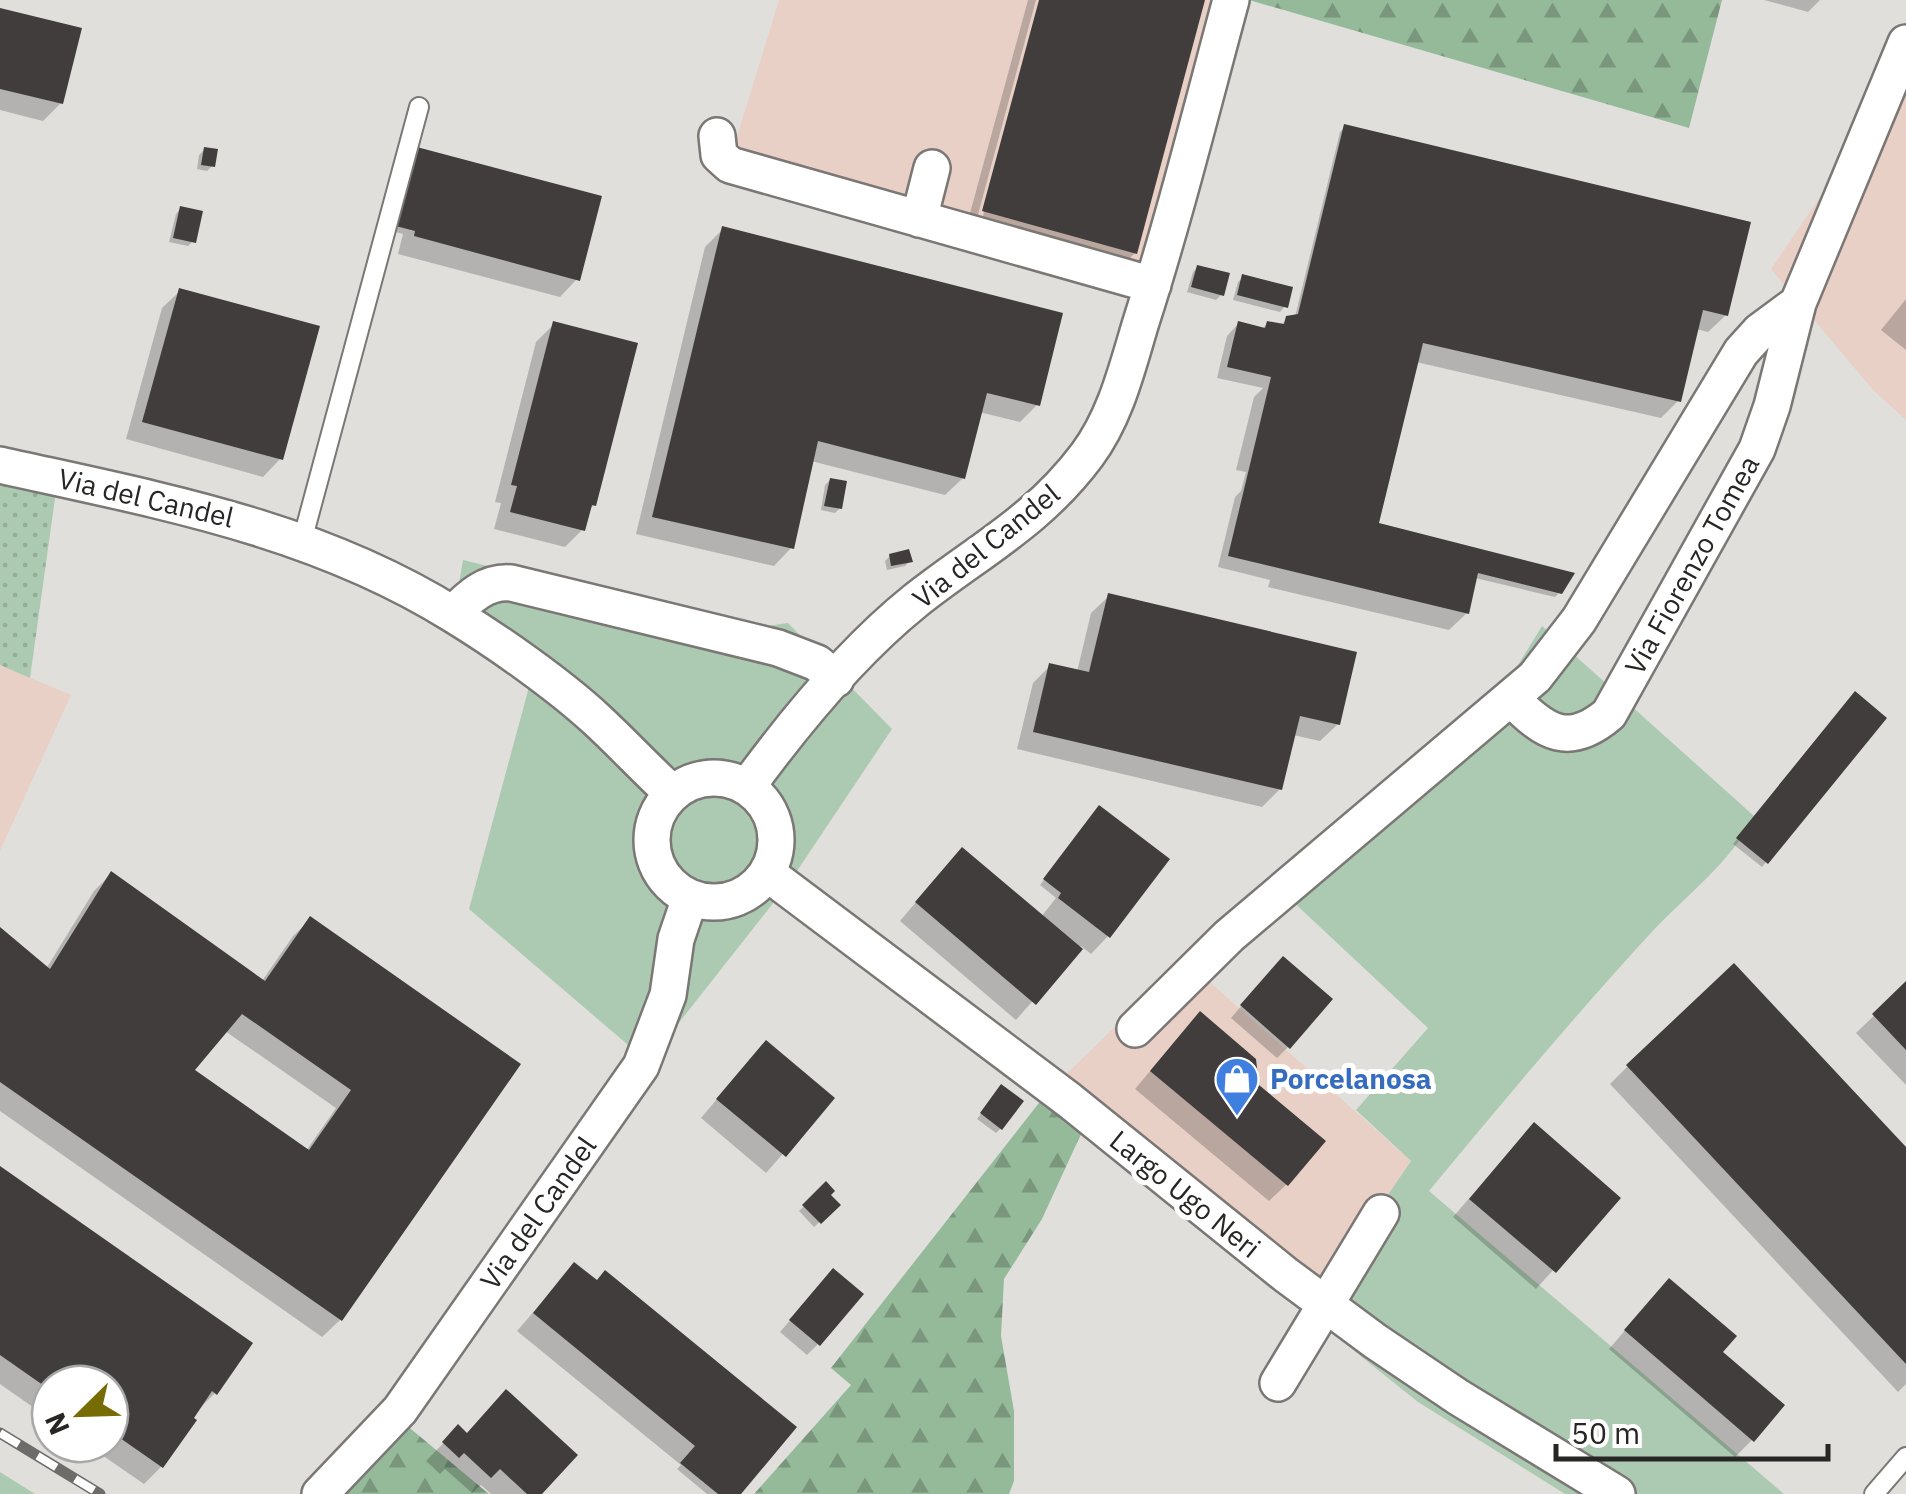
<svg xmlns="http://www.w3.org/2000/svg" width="1906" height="1494" viewBox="0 0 1906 1494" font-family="'IBM Plex Sans',sans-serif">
  <defs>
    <pattern id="forest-firs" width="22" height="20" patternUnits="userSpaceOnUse" patternTransform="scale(2.5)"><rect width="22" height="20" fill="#95ba9a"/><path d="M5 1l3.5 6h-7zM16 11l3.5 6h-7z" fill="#7a977d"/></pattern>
    <pattern id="park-dots" width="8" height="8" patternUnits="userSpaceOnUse" patternTransform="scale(2.5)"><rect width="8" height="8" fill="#accab1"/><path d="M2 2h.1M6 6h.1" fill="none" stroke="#94ad98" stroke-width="1.8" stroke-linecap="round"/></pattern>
  </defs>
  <rect width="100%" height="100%" fill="#e1dfdc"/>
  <path fill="#e8d0c6" d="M779 0H1245L1173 283 731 156Z
    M1906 22V420L1874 391 1771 269 1843 163Z
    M0 665 71 695 0 851Z
    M1184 959 1411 1161 1307 1313 1081 1134 1046 1094Z"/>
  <path fill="#accab1" d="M463 560 747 629 788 623 892 729 789 883 648 1062 469 909 536 661 456 602Z
    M1542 626 1754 816C1731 863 1685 896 1649 935 1573 1018 1501 1104 1429 1191L1784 1494H1565L1418 1402 1307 1313 1411 1161 1356 1110 1428 1028 1273 883 1380 797 1518 665Z
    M0 1472 35 1494H0Z"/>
  <path fill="url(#forest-firs)" d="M1249 0H1722L1689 128Z
    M1046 1094 1081 1134 1042 1219 1004 1279 1001 1336 1014 1411V1481L1009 1494H754L851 1385 831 1368Z
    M387 1409 489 1494H324Z"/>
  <path fill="url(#park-dots)" d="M0 471 57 484 30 678 0 665Z"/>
  <path fill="#0003" fill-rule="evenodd" d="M1028 0H1036L976 222 981 223 1042 0H1202L1135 253 1118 270 966 228Z
    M1764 0H1820L1808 12Z
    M0 10 61 103 43 121 0 110Z
    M1345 127 1726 315 1708 332 1696 329 1678 401 1661 418 1416 362 1376 525 1560 592 1555 597 1475 578 1467 613 1449 630 1268 587 1270 580 1218 567 1235 497 1241 491 1246 472 1236 470 1254 397 1263 388 1217 378 1227 336 1238 324 1261 330 1268 323 1280 326 1288 318 1295 317 1340 132Z
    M204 150 212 166 207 171 197 169 199 155Z
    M408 154 577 279 560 297 398 254 403 234 388 230Z
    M181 208 193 241 188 246 169 242 176 214Z
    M723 229 1037 405 1020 422 979 412 963 478 945 495 811 461 791 548 774 566 636 534 705 247Z
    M1198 267 1221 295 1216 300 1187 292 1193 272Z
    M1243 277 1285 306 1280 312 1233 300 1238 282Z
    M180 291 280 459 263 477 126 439 162 308Z
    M1906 299V350L1881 330Z
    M554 324 594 505 588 511 583 529 565 547 494 529 501 503 495 502 536 342Z
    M830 480 840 508 835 513 821 510 825 485Z
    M890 556 910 561 905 566 887 570 885 561Z
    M1109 596 1338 724 1320 741 1293 735 1280 789 1262 807 1017 749 1033 683 1050 666 1077 672 1091 613Z
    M1851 700 1766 862 1762 867 1733 844Z
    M1095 813 1108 936 1091 954 1081 946 1016 1020 900 921 945 868 1041 917 1056 898 1040 885Z
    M111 874 262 981 293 936 311 919 518 1064 340 1320 322 1337 0 1111V930L46 969 94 891ZM225 1031 336 1108 306 1151 191 1071Z
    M1272 970 1288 1047 1277 1058 1231 1018Z
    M1906 985V1085L1856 1033Z
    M1183 1032 1287 1184 1269 1201 1135 1089Z
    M749 1061 832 1098 766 1173 701 1118Z
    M1628 1066 1906 1151V1384L1898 1392 1610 1084Z
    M997 1092 1001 1128 996 1133 977 1119Z
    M1517 1143 1618 1198 1536 1289 1453 1217Z
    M0 1169 215 1393 197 1411 161 1467 144 1484 86 1444H110V1384H50V1419L0 1384Z
    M826 1185 828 1195 838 1205 814 1227 799 1211Z
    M574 1265 738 1494H707L677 1469 681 1465 517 1331Z
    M822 1283 818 1344 807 1355 780 1332Z
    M1652 1299 1720 1352 1752 1440 1735 1457 1609 1349Z
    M458 1428 539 1494H491L481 1485 472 1493 445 1469 440 1474 426 1461Z"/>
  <path fill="#403d3c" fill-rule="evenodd" d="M1039 0H1205L1137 254 982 211Z
    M0 8 82 28 63 104 0 89Z
    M1344 124 1751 222 1728 316 1703 310 1681 402 1423 343 1379 523 1575 573 1562 594 1478 573 1469 614 1228 556 1271 377 1227 367 1238 321 1265 328 1267 321 1284 324 1286 316 1298 314Z
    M413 146 602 196 580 281 414 236 415 231 392 225Z
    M204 147 218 149 215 167 201 165Z
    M180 206 203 211 196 243 173 238Z
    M722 226 1063 313 1040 406 987 393 965 479 818 441 794 549 652 517Z
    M1197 265 1230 273 1224 296 1191 287Z
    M1242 274 1293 287 1288 308 1237 295Z
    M179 288 320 326 283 460 142 422Z
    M553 321 638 343 596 506 592 505 585 531 510 512 517 486 511 485Z
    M830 478 847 481 842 509 824 506Z
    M909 549 913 562 891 566 889 554Z
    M1108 593 1357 652 1340 725 1300 716 1282 790 1033 732 1049 663 1089 672Z
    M1855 691 1887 718 1768 864 1736 838Z
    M1099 805 1170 859 1110 938 1058 898 1061 893 1043 879Z
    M962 847 1083 949 1036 1005 915 902Z
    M111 871 265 981 310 916 521 1064 342 1321 0 1082V927L50 969ZM242 1014 351 1090 309 1150 195 1070Z
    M1283 956 1333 999 1290 1049 1240 1005Z
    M1734 963 1906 1147V1364L1626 1065Z
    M1906 981V1050L1872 1014Z
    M1200 1011 1256 1059 1259 1085 1326 1141 1288 1186 1150 1071Z
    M766 1040 835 1098 786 1157 716 1099Z
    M1001 1084 1024 1101 1002 1130 980 1113Z
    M1534 1122 1621 1198 1556 1273 1469 1199Z
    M0 1166 253 1343 217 1395 212 1391 194 1418 197 1420 163 1468 110 1431V1384H50V1390L0 1355Z
    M826 1181 835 1191 831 1195 841 1205 821 1224 802 1205Z
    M574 1262 597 1280 605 1270 797 1427 741 1494H718L680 1463 695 1446 533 1313Z
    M833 1268 864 1294 820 1346 789 1320Z
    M1669 1278 1737 1336 1723 1352 1785 1405 1754 1442 1624 1330Z
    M506 1389 578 1455 542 1494H527L500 1469 491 1478 464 1453 459 1458 442 1442 458 1424 467 1433Z"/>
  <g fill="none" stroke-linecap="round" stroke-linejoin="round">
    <defs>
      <path id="service" d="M302 541 419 107
        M1874 1494 1906 1457"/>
      <path id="minor" d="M717 136 719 155 730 165 1153 285
        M919 219 932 168
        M0 465C157 500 315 528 454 615 498 642 558 684 596 719 622 743 646 769 672 793
        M453 614C469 597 486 581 511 583L778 648 817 663 836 679
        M1512 699C1545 733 1569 748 1609 714L1757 449 1772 406 1798 303 1906 43
        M652 840a62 62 0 1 1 124 0a62 62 0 1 1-124 0Z
        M747 787C793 724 854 650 915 601 978 551 1037 522 1087 455 1116 416 1127 368 1141 322 1175 216 1202 107 1231 0
        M767 873 1069 1100 1286 1275 1375 1341 1458 1397 1617 1494
        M1135 1029 1229 936 1535 677 1579 620 1741 352 1760 331 1798 303
        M1278 1383 1381 1213
        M320 1494 400 1410 641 1066 668 995 676 939 690 898"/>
    </defs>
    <use href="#service" stroke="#7a7775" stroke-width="22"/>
    <use href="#minor" stroke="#7a7775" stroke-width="40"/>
    <use href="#service" stroke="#fff" stroke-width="18"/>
    <use href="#minor" stroke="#fff" stroke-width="35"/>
    <defs>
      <path id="rail" d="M0 1433 100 1494"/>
    </defs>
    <use href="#rail" stroke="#6d6c6a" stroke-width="11"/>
    <use href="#rail" stroke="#fff" stroke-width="8" stroke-dasharray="22" stroke-linecap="butt"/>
  </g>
  <defs>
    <symbol id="shop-pin" viewBox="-11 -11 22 30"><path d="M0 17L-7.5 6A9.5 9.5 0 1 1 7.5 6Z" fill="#3f7fe0" stroke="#fff"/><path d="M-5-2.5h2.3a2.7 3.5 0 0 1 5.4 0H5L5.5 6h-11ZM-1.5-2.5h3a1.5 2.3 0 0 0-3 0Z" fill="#fff"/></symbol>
  </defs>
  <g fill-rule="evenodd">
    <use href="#shop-pin" x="1212" y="1054" width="50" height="68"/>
  </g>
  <g text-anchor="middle" stroke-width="10" stroke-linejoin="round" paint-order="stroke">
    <g font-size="28" fill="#272625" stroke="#fff">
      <text transform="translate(146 498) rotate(13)" y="10">Via del Candel</text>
      <text transform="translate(986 546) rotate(-39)" y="10">Via del Candel</text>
      <text transform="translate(1692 565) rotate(-61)" y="10">Via Fiorenzo Tomea</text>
      <text transform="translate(1185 1194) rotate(39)" y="10">Largo Ugo Neri</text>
      <text transform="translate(538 1213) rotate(-55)" y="10">Via del Candel</text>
    </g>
    <g font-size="28" font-weight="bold" fill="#366cbe" stroke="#fff" text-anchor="start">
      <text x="1270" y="1089">Porcelanosa</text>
    </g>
  </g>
  <g transform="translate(80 1414) rotate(247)"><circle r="48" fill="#ffffff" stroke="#a9a8a8" stroke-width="2.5"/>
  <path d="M0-8L18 38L0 25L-18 38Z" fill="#776b04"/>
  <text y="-15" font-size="28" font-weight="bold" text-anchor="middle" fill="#272625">N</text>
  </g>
  <path d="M1556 1444v15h272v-15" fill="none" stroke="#272625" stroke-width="5"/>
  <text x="1571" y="1444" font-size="30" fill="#272625" stroke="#ffffff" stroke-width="8" paint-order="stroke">50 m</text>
</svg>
